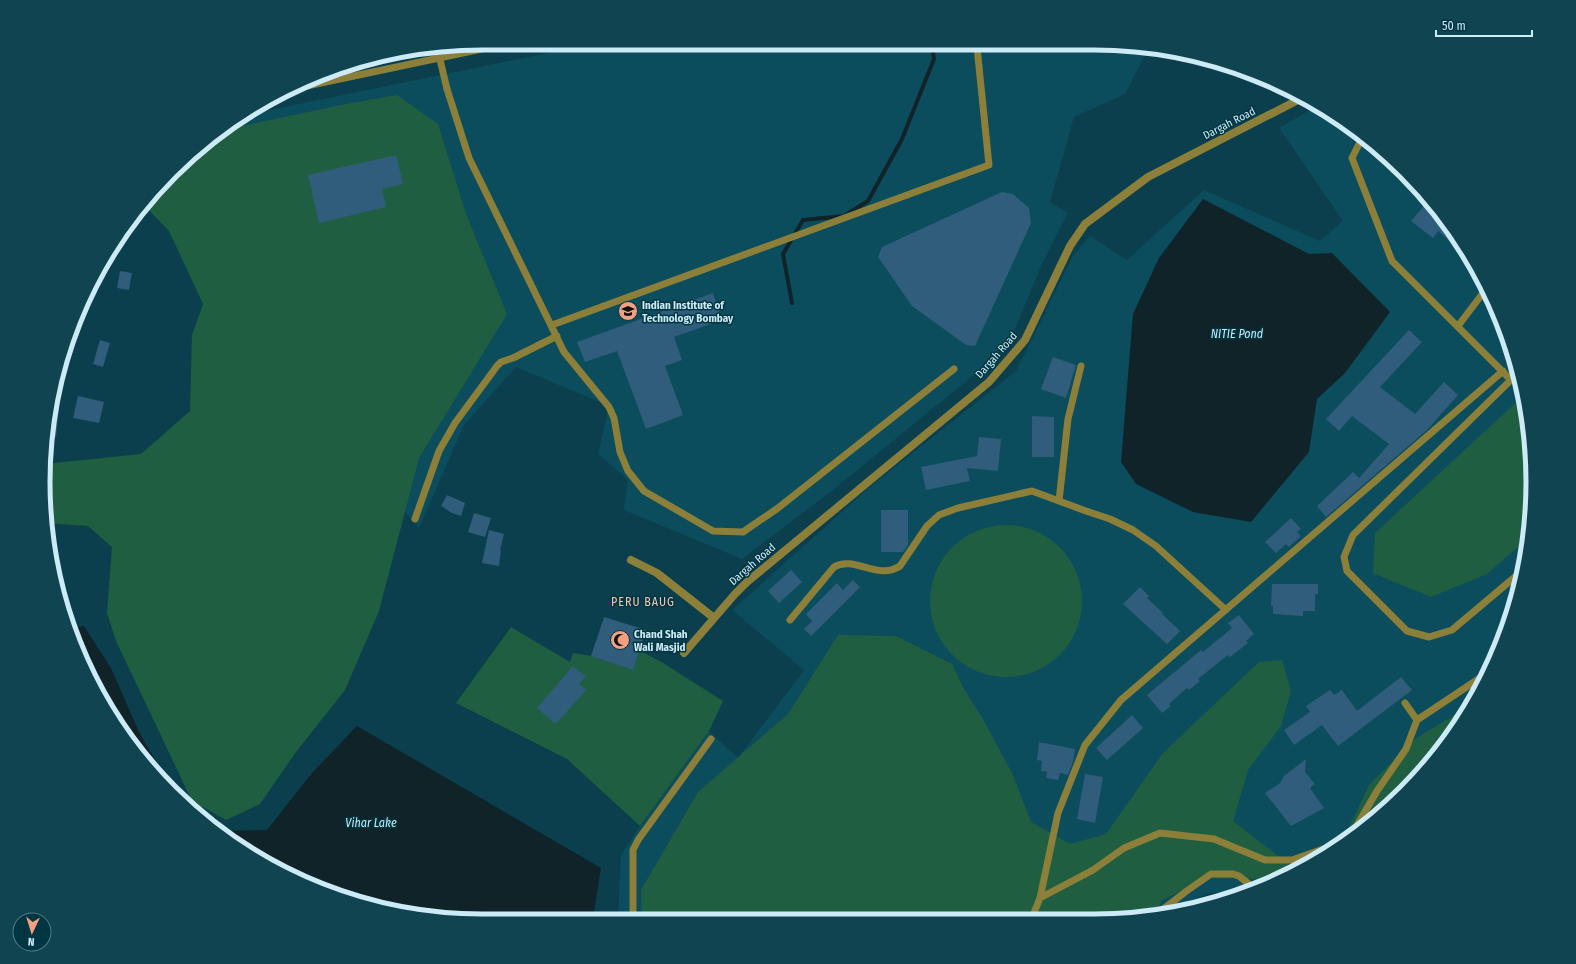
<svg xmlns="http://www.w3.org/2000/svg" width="1576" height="964" viewBox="0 0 1576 964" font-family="'Fira Sans Condensed',sans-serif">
  <rect width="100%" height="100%" fill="#0b3f4d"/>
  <path fill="#0b4d5c" d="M577 47H1149L1125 94 1074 117 1050 202 1068 213 1042 264 1007 348 834 489 742 559 624 510 628 480 598 454 609 406 516 367 464 425 419 528 203 275 171 172 215 134 245 115Z
    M1315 107 1361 134 1424 192 1474 262 1510 341 1529 424 1532 510 1518 595 1488 676 1442 749 1384 812 1313 862 1240 896 1207 893 1183 908 1123 920 618 918 621 855 640 826 709 731 738 758 804 670 732 610 871 486 1016 371 1073 256 1090 236 1127 260 1204 190 1320 241 1343 221 1279 128Z"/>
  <path fill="#1f5e41" d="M397 95 438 124 466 214 507 314 419 458 379 611 345 690 296 752 260 804 226 820 192 801 116 641 107 613 112 547 88 526 46 523 43 482 44 464 141 454 190 411 192 335 203 304 169 231 144 205 171 172 219 131 346 104Z
    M1523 396 1529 424 1532 510 1527 539 1487 574 1431 597 1373 573 1375 533Z
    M930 601a76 76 0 1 1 152 0a76 76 0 1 1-152 0Z
    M511 627 570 662 573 653 591 656 633 670 639 650 663 663 723 701 709 731 640 826 567 759 456 703Z
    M838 635 896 636 952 664 963 687 984 721 1012 773 1031 822 1070 844 1106 834 1163 753 1259 662 1282 660 1291 691 1281 726 1248 770 1233 821 1291 866 1347 832 1369 785 1415 739 1469 706 1442 749 1384 812 1313 862 1268 883 1261 879 1208 878 1161 901 1157 913 1123 920 642 918 641 890 698 792 788 714Z"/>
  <path fill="#0f2329" d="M1203 199 1309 254 1332 253 1390 312 1345 373 1317 399 1309 452 1251 522 1193 512 1136 484 1121 462 1133 314 1159 258Z
    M84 626 111 668 139 732 171 787 134 749 88 676 69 629Z
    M357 726 601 868 593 918 425 917 314 888 216 831 267 830 312 773Z"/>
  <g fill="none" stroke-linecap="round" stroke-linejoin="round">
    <path stroke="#0f2329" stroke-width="4" d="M792 303 783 254 803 220 844 216 868 201 902 139 934 59 932 47"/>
  </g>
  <path fill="#2f5d7b" d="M396 155 403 184 382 189 386 207 319 223 308 175Z
    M1002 192 1013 194 1029 208 1031 223 975 346 966 345 912 306 878 257 882 247Z
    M1429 200 1464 248 1461 251 1438 231 1433 238 1411 221Z
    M120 271 132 273 129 290 117 288Z
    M713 293 722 320 674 337 682 360 665 366 683 415 646 429 617 351 585 362 577 342Z
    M1409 330 1422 342 1380 387 1415 414 1444 382 1458 395 1427 430 1326 517 1317 506 1353 472 1359 478 1389 444 1352 416 1339 431 1326 419Z
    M100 340 110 343 103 367 93 364Z
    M1053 357 1076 365 1066 398 1041 389Z
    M78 396 104 402 99 423 73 418Z
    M53 397 60 398 56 437 46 436 47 424Z
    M1032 416 1054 417V457H1032Z
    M979 437 1001 439 998 471 967 468 970 481 926 490 921 467 977 456Z
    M447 495 465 503 461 516 452 513 441 506Z
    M881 510H908V545L903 552H881Z
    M474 513 491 518 485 537 468 532Z
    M1291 518 1301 529 1297 532 1301 536 1289 547 1286 544 1276 553 1265 542Z
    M489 530 504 534 500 550H501L499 566 482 563Z
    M791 570 802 582 779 603 768 591Z
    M853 580 860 587 811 636 804 629 812 621 806 614 837 583 843 590Z
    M1272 584H1318V594H1315V611H1303V616L1273 614V606H1271Z
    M1140 587 1149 596 1147 598 1163 613 1162 614 1180 631 1167 644 1123 604Z
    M1239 615 1254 634 1246 641 1248 643 1230 657 1228 655 1198 679 1200 681 1189 690 1187 688 1169 704 1171 706 1162 713 1147 695 1201 650 1203 652 1232 628 1228 623Z
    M604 617 646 630 633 670 591 656Z
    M573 666 586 676 579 684 586 690 556 724 537 708Z
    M1401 677 1412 690 1338 746 1322 725 1294 745 1284 730 1310 712 1306 706 1330 690 1334 695 1342 690 1357 711Z
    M1132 715 1143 728 1107 760 1096 748Z
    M1039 742 1075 749 1073 762 1068 775 1060 773 1058 780 1046 778 1047 772 1041 771 1042 761 1037 760Z
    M1306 759 1305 772 1315 784 1310 788 1324 808 1291 826 1265 793 1280 783 1284 776Z
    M1085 774 1103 777 1095 823 1077 819Z"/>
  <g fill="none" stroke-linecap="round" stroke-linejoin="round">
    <path stroke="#8b7f3a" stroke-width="7" d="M447 89 469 158 564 352 609 407 614 418 620 452 628 471 644 491 713 531 743 532 778 508 954 369
      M283 91 491 47
      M1363 136 1352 158 1392 261 1511 380
      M552 325 989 165 977 47
      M1458 326 1486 289
      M1517 374 1353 535 1344 557 1347 571 1407 631 1429 637 1452 630 1522 571
      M1059 501 1068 419 1081 366
      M415 519 439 451 455 423 497 366 501 362 513 358 557 336
      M790 620 834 567C854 555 878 581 900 566L927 526 939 515 958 508 1032 491 1086 511 1110 519 1133 530 1156 546 1226 610
      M1489 672 1417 720 1406 749 1377 791 1356 827 1326 848 1292 860H1265L1214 839 1160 833 1124 848 1093 870 1040 898 1058 813 1085 745 1121 700 1503 371
      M1405 703 1417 720
      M1158 913 1188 890 1211 874H1233L1239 876 1255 889
      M633 918V850L638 840 711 739
      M1031 920 1040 898"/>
    <path stroke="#8b7f3a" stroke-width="8" d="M631 560 657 573 714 618
      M684 653 735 594 747 582 989 382 1025 340 1070 246 1085 224 1148 177 1300 99"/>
    <path stroke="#8b7f3a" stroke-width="7" d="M437 47 447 89"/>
  </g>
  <defs>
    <symbol id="university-disc" viewBox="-11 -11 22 22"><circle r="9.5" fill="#f39f82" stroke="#003542"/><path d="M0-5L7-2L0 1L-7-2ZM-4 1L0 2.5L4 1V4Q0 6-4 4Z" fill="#111"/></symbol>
    <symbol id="mosque-disc" viewBox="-11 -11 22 22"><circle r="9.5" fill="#f39f82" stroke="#003542"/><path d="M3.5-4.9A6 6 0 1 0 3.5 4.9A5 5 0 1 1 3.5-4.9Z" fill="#111"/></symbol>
  </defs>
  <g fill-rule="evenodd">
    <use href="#university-disc" x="617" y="300" width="22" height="22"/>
    <use href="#mosque-disc" x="609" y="629" width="22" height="22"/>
  </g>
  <g text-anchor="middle" stroke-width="3" stroke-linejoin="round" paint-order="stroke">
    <g font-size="11" fill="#ccebf6" stroke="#003542">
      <text transform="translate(1229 123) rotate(-27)" y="4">Dargah Road</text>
      <text transform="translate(996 355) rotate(-49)" y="4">Dargah Road</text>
      <text transform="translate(752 564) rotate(-41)" y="4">Dargah Road</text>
    </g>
    <g font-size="11" font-weight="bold" fill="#ccebf6" stroke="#003542" text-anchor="start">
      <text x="642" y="309">Indian Institute of<tspan x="642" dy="13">Technology Bombay</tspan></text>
      <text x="634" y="638">Chand Shah<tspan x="634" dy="13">Wali Masjid</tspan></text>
    </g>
    <g font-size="12" font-style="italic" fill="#c9e7f1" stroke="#003542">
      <text x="1237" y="338">NITIE Pond</text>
      <text x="371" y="827">Vihar Lake</text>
    </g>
    <g font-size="12" letter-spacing="1" fill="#f5c5b4" stroke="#003542">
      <text x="643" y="606">PERU BAUG</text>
    </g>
  </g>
  <path d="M0 0H1576V964H0ZM482 50H1094A432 432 0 0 1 1526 482V482A432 432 0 0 1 1094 914H482A432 432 0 0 1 50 482V482A432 432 0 0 1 482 50Z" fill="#104450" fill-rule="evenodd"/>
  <path fill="none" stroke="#ccebf6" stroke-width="5" d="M482 50H1094A432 432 0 0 1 1526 482V482A432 432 0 0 1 1094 914H482A432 432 0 0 1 50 482V482A432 432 0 0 1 482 50Z"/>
  <g transform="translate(32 932) rotate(184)"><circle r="19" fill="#003542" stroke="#527e8a"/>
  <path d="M0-3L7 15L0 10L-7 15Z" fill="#f39f82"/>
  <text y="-6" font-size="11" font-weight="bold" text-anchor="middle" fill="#ccebf6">N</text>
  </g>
  <path d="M1436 30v6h96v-6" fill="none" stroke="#ccebf6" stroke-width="2"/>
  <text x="1442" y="30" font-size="12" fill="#ccebf6" stroke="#003542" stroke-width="3" paint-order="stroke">50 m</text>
</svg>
